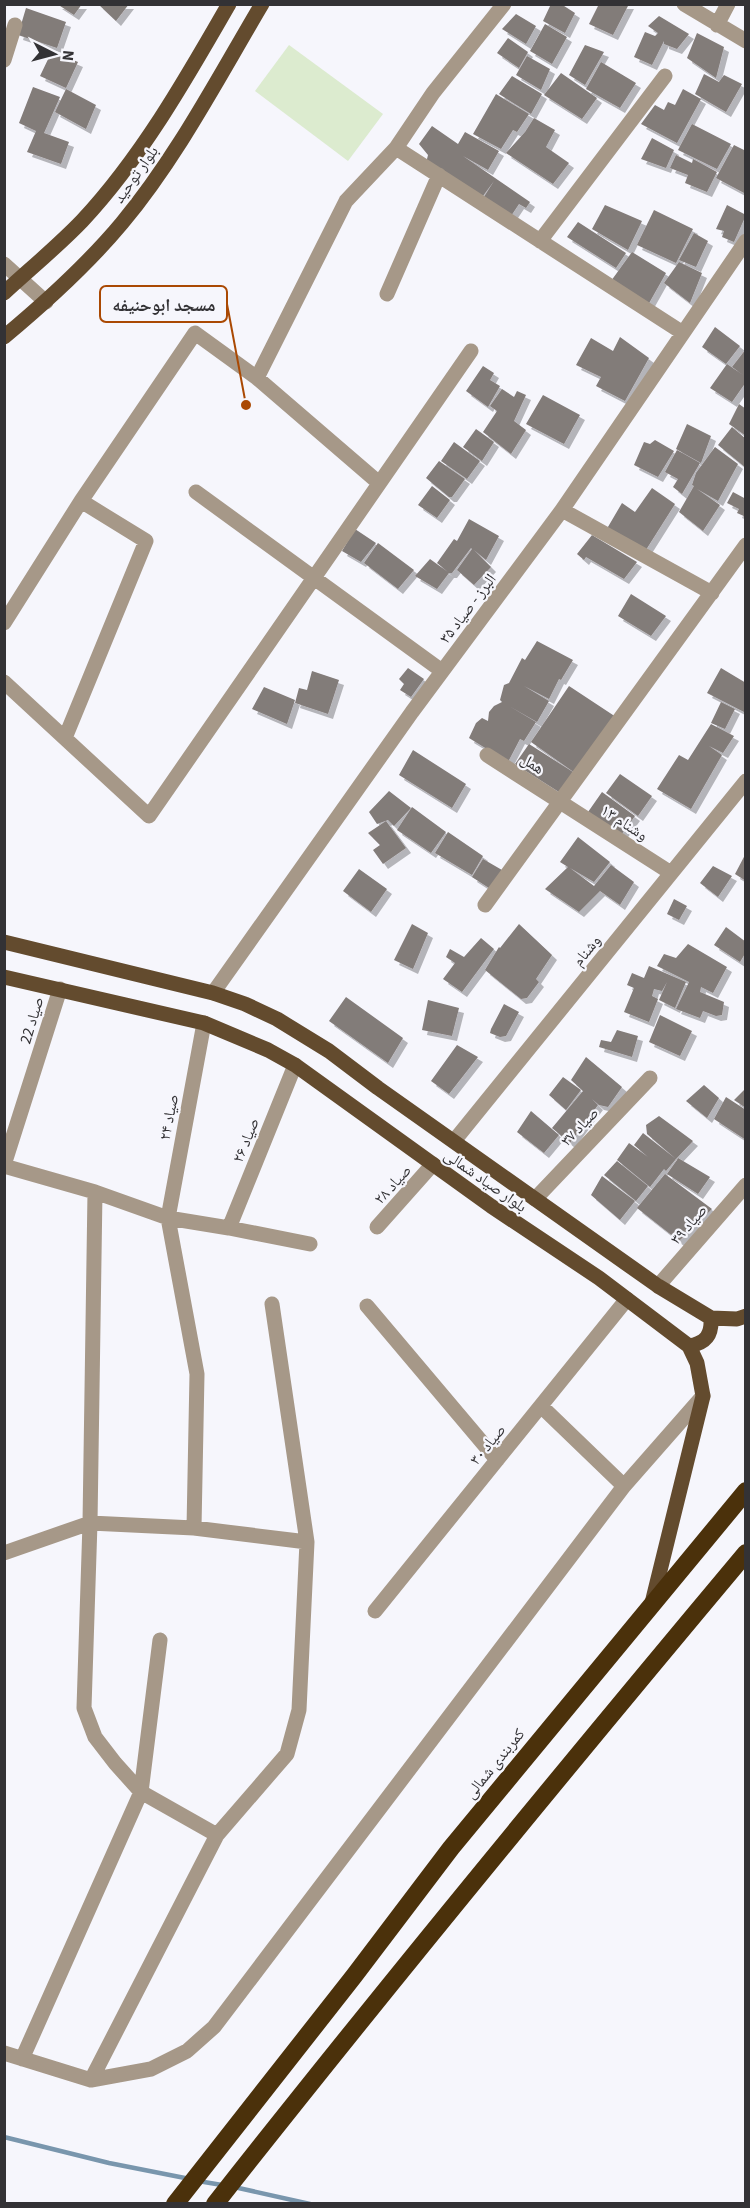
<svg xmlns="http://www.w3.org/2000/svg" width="750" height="2208" viewBox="0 0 750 2208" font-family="'Source Sans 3','Noto Naskh Arabic',sans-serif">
  <defs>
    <filter id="shadow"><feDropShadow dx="5" dy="5" stdDeviation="0" flood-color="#0004"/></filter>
  </defs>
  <rect width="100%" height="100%" fill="#f6f6fc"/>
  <path fill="#dcebcf" d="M289 45 383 114 348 161 255 91Z"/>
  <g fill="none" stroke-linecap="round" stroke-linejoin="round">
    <path stroke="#7996ad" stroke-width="4.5" d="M4 2137 109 2163 190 2179
      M198 2181 222 2185
      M234 2187 310 2204"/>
  </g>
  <path fill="#827b79" filter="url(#shadow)" d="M57 4H82L74 15Z
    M98 4H129L116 21Z
    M551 4H561L575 13 565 33 543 21Z
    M599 4H629L613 35 589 24Z
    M26 8 66 22 57 48 18 35Z
    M516 14 536 26 526 44 502 29Z
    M659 16 689 34 677 49 664 44V41L652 65 634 57 645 32 655 36 658 33 648 26Z
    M545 24 567 37 552 64 530 51Z
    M697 33 724 47 716 78 687 58Z
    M508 38 528 52 519 68 497 53Z
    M585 45 604 52 585 85 569 75Z
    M52 51 78 62 66 88 40 76Z
    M527 56 550 69 541 90 516 75Z
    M601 62 636 83 620 108 586 89Z
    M561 73 597 98 582 119 544 95Z
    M704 74 719 82 724 75 742 84 726 112 695 94Z
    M512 76 542 94 531 114 499 94Z
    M33 87 60 97 44 133 69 142 61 164 27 152 36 131 19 123Z
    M66 89 96 105 86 129 55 112Z
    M683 89 701 99 677 143 641 124 655 105 664 110 668 102 675 105Z
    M496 94 529 114 517 132 513 130 501 149 473 134Z
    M534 118 555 130 546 147 569 163 553 184 506 153 525 132Z
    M692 124 731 144 717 169 678 150Z
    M432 126 458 144 465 132 499 151 488 170 463 156 530 202 526 208 519 204 511 216 482 200 494 181 480 200 426 163 428 155 419 144Z
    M652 138 674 150 666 168 641 159Z
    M734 145 746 151V194L716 178Z
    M676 155 692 163 693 159 717 172 707 192 685 183 688 175 670 168Z
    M605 205 642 221 628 250 592 229Z
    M727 205 746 215 734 242 722 237 724 231 716 229Z
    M654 210 693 229 676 263 637 245Z
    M578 222 626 253 616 268 567 237Z
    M694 233 708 241 696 267 679 260Z
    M632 252 666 273 648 305 611 281Z
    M679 262 702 273 690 303 664 283Z
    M715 327 740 346 726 364 702 347Z
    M620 337 649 358 625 401 596 386 601 377 576 365 591 338 613 351Z
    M746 349V382L732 402 710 388 727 364 743 375 732 367Z
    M483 366 494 373 490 380 500 386 488 407 466 391Z
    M502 389 514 397 517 391 526 395 514 421 526 430 511 454 483 432 497 411 490 406Z
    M543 395 580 415 564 444 526 424Z
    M739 404 746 409V436L729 424Z
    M687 424 711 436 701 463 676 449Z
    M732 427 746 439V468L718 445Z
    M476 429 494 442 482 461 463 447Z
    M655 440 674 451 658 477 634 465 644 442 650 444Z
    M454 442 480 461 467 479 441 461Z
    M715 447 738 464 718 501 697 489 720 505 703 531 679 512 694 486 692 485 696 473Z
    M677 450 700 463 682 494 673 487 678 479 665 472Z
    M439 461 465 479 452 497H449L426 478Z
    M432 486 450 500 437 518 418 505Z
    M652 488 675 504 644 553 605 532 622 503 635 512Z
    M733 492 746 499V517L737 513 739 509 727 503Z
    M469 519 499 536 486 560 474 550 491 567 474 585 457 570 472 549 471 548 452 573H449L437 589 415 576 430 559 448 572 437 563 454 539 457 541Z
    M355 529 376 543 361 562 342 551Z
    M592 535 637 562 624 579 586 557 584 560 577 554Z
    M378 543 414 570 398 589 364 563Z
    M631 594 666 616 651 636 618 616Z
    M537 641 573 660 561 680 559 679 549 699 524 686 549 701 537 722 509 706 536 722 524 741 520 739 508 762 469 738 476 723 482 718 488 721 489 712 494 706 502 702 500 700 504 685 509 683 522 658 525 660Z
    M408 668 424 679 411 697 400 690 404 684 399 679Z
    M721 668 746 683V713L707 693Z
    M312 671 339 680 328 714 295 703 299 688 307 690Z
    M569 686 616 717 575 773 531 742Z
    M264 687 295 700 287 724 252 709Z
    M721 702 735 709 725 729 711 723Z
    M711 724 734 736 723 753 709 746 722 755 691 809 657 789 679 755 688 760Z
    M529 744 573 772 559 792 515 764Z
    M413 750 466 784 452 808 399 775Z
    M620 774 652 796 638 816 606 793Z
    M389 791 411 808 394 826 388 820 377 824 369 812Z
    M602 792 635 816 621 835 588 812Z
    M412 807 446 832 431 853 397 830Z
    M386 821 406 848 383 864 373 850 380 845 368 833Z
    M448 832 483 856 472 875 435 853Z
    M578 837 610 862 594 882 570 868 594 886 611 865 634 882 620 905 600 891 579 912 545 889 568 867 560 862Z
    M746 853V881L735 874Z
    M483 859 502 870 492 890 472 877Z
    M713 866 732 876 718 897 700 883Z
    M359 869 387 889 371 912 343 891Z
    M674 899 687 906 679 920 667 914Z
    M412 924 428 933 413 969 394 960Z
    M519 924 552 955 536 979 539 982 527 998 521 999 485 970 499 947 500 948Z
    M726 927 746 942V952L740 962 714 945Z
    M481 938 494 949 462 992 443 979 455 963 446 957 450 949 464 957Z
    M688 944 727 967 713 993 701 987 700 992 724 1002 722 1015 716 1016 703 1011 700 1018 676 1009 689 982 657 966 664 954 676 958Z
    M649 966 686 982 675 1008 659 1000 667 982 662 991 654 989 652 996 658 999 649 1022 624 1012 634 988 627 985 632 973 644 978Z
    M346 997 403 1038 388 1063 329 1021Z
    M428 1000 459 1008 452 1036 422 1030Z
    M504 1004 519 1012 506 1036 500 1037 490 1033 491 1029Z
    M660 1015 692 1031 680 1056 649 1042Z
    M617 1030 638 1036 632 1057 599 1047 601 1040 611 1042Z
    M457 1045 478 1057 449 1094 431 1081Z
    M586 1057 622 1087 608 1107 599 1105 592 1099 598 1105 570 1143 552 1128 583 1091 571 1080Z
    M563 1077 581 1090 566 1110 549 1095Z
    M704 1085 719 1098 707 1118 686 1101Z
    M746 1088V1108L734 1100Z
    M726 1097 746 1110V1140L714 1119Z
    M531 1111 559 1135 544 1153 517 1132Z
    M659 1116 693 1141 676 1159 647 1134 646 1125Z
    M643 1133 676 1159 666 1171 664 1169 650 1187 617 1160 629 1143 648 1157 634 1145Z
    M678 1158 710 1177 698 1194 667 1174 677 1160 681 1163 677 1160Z
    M617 1161 648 1186 636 1201 604 1175Z
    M665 1174 712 1209 679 1241 637 1208Z
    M602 1176 635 1201 620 1220 591 1195Z"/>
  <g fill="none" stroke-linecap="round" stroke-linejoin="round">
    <path stroke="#a69888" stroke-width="15" d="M684 4 746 41
      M717 25 728 4
      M4 60 15 25
      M396 148 683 333
      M540 241 665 76
      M4 264 46 302
      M387 294 439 175
      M257 378 346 201 396 148 433 93 504 4
      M196 492 442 671
      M562 510 712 593
      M4 623 81 501 195 333 257 378 379 483
      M4 682 149 816 471 351
      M65 738 146 541 81 501
      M487 755 671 873
      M485 905 746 545
      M213 993 412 712 562 510 746 241
      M454 1141 746 781
      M4 1165 60 989
      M4 1166 95 1192 168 1218 229 1228 310 1244
      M95 1192 90 1523 84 1708 95 1737 115 1763 141 1792 217 1835
      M535 1199 650 1078
      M377 1227 433 1164
      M229 1228 295 1065
      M658 1286 746 1185
      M367 1306 497 1460
      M541 1406 624 1486
      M194 1528 197 1374 168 1218 204 1023
      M4 1553 90 1523 194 1528 307 1542
      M375 1611 627 1299
      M4 2053 91 2080 151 2069 187 2051 214 2027 624 1486 703 1396
      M22 2059 141 1792 160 1640
      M91 2080 217 1835 287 1754 299 1710 307 1542 272 1304"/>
    <path stroke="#634b2e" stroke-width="15" d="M4 293C30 269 58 246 82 221 141 158 186 79 229 4
      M4 337C46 302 87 265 122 223 177 157 218 78 262 4
      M4 942 213 993 245 1004 277 1019 329 1051 378 1088 658 1286 711 1318 737 1319 746 1316
      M4 977 204 1023 268 1050 295 1065 491 1206 599 1278 689 1346 697 1363 703 1396 652 1603
      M689 1346C706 1343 712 1335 711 1318"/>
    <path stroke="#4b310b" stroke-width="18" d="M175 2204 354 1976 451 1848 746 1491
      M215 2204C388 1984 566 1768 746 1553"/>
  </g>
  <g text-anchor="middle" stroke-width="4.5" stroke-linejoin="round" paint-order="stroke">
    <g font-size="16" fill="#333235" stroke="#f6f6fc">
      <text transform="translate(135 174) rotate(-55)" y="6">بلوار توحید</text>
      <text transform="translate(467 608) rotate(-53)" y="6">البرز - صیاد ۳۵</text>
      <text transform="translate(533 763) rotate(33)" y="6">همل</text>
      <text transform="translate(625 822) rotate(33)" y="6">وشنام ۱۳</text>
      <text transform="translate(586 950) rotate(-51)" y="6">وشنام</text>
      <text transform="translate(31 1020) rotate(-73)" y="6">صیاد 22</text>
      <text transform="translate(168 1117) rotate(-79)" y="6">صیاد ۲۴</text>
      <text transform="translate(579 1126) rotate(-46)" y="6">صیاد ۳۷</text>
      <text transform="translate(245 1140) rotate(-68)" y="6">صیاد ۲۶</text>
      <text transform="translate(486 1180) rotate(35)" y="6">بلوار صیاد شمالی</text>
      <text transform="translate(392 1184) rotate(-48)" y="6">صیاد ۲۸</text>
      <text transform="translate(688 1224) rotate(-49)" y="6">صیاد ۳۹</text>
      <text transform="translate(487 1444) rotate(-51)" y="6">صیاد ۳۰</text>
      <text transform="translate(494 1763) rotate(-51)" y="6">کمربندی شمالی</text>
    </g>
  </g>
  <path fill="none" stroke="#aa4903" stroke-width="2" d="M246 405L227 304"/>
  <circle fill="#aa4903" stroke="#f6f6fc" stroke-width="2" cx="246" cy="405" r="6"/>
  <rect fill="#f6f6fc" stroke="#aa4903" stroke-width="2" x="100" y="286" width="127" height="36" rx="6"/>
  <g font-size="18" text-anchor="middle" font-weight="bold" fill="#333235">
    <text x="164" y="311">مسجد ابوحنیفه</text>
  </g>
  <rect width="750" height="2208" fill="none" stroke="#333235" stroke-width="12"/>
  <g transform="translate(54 54) rotate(96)" stroke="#f6f6fc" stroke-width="4.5" paint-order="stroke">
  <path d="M0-4.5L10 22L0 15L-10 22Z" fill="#333235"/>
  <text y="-9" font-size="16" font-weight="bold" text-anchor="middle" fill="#333235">N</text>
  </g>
</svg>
